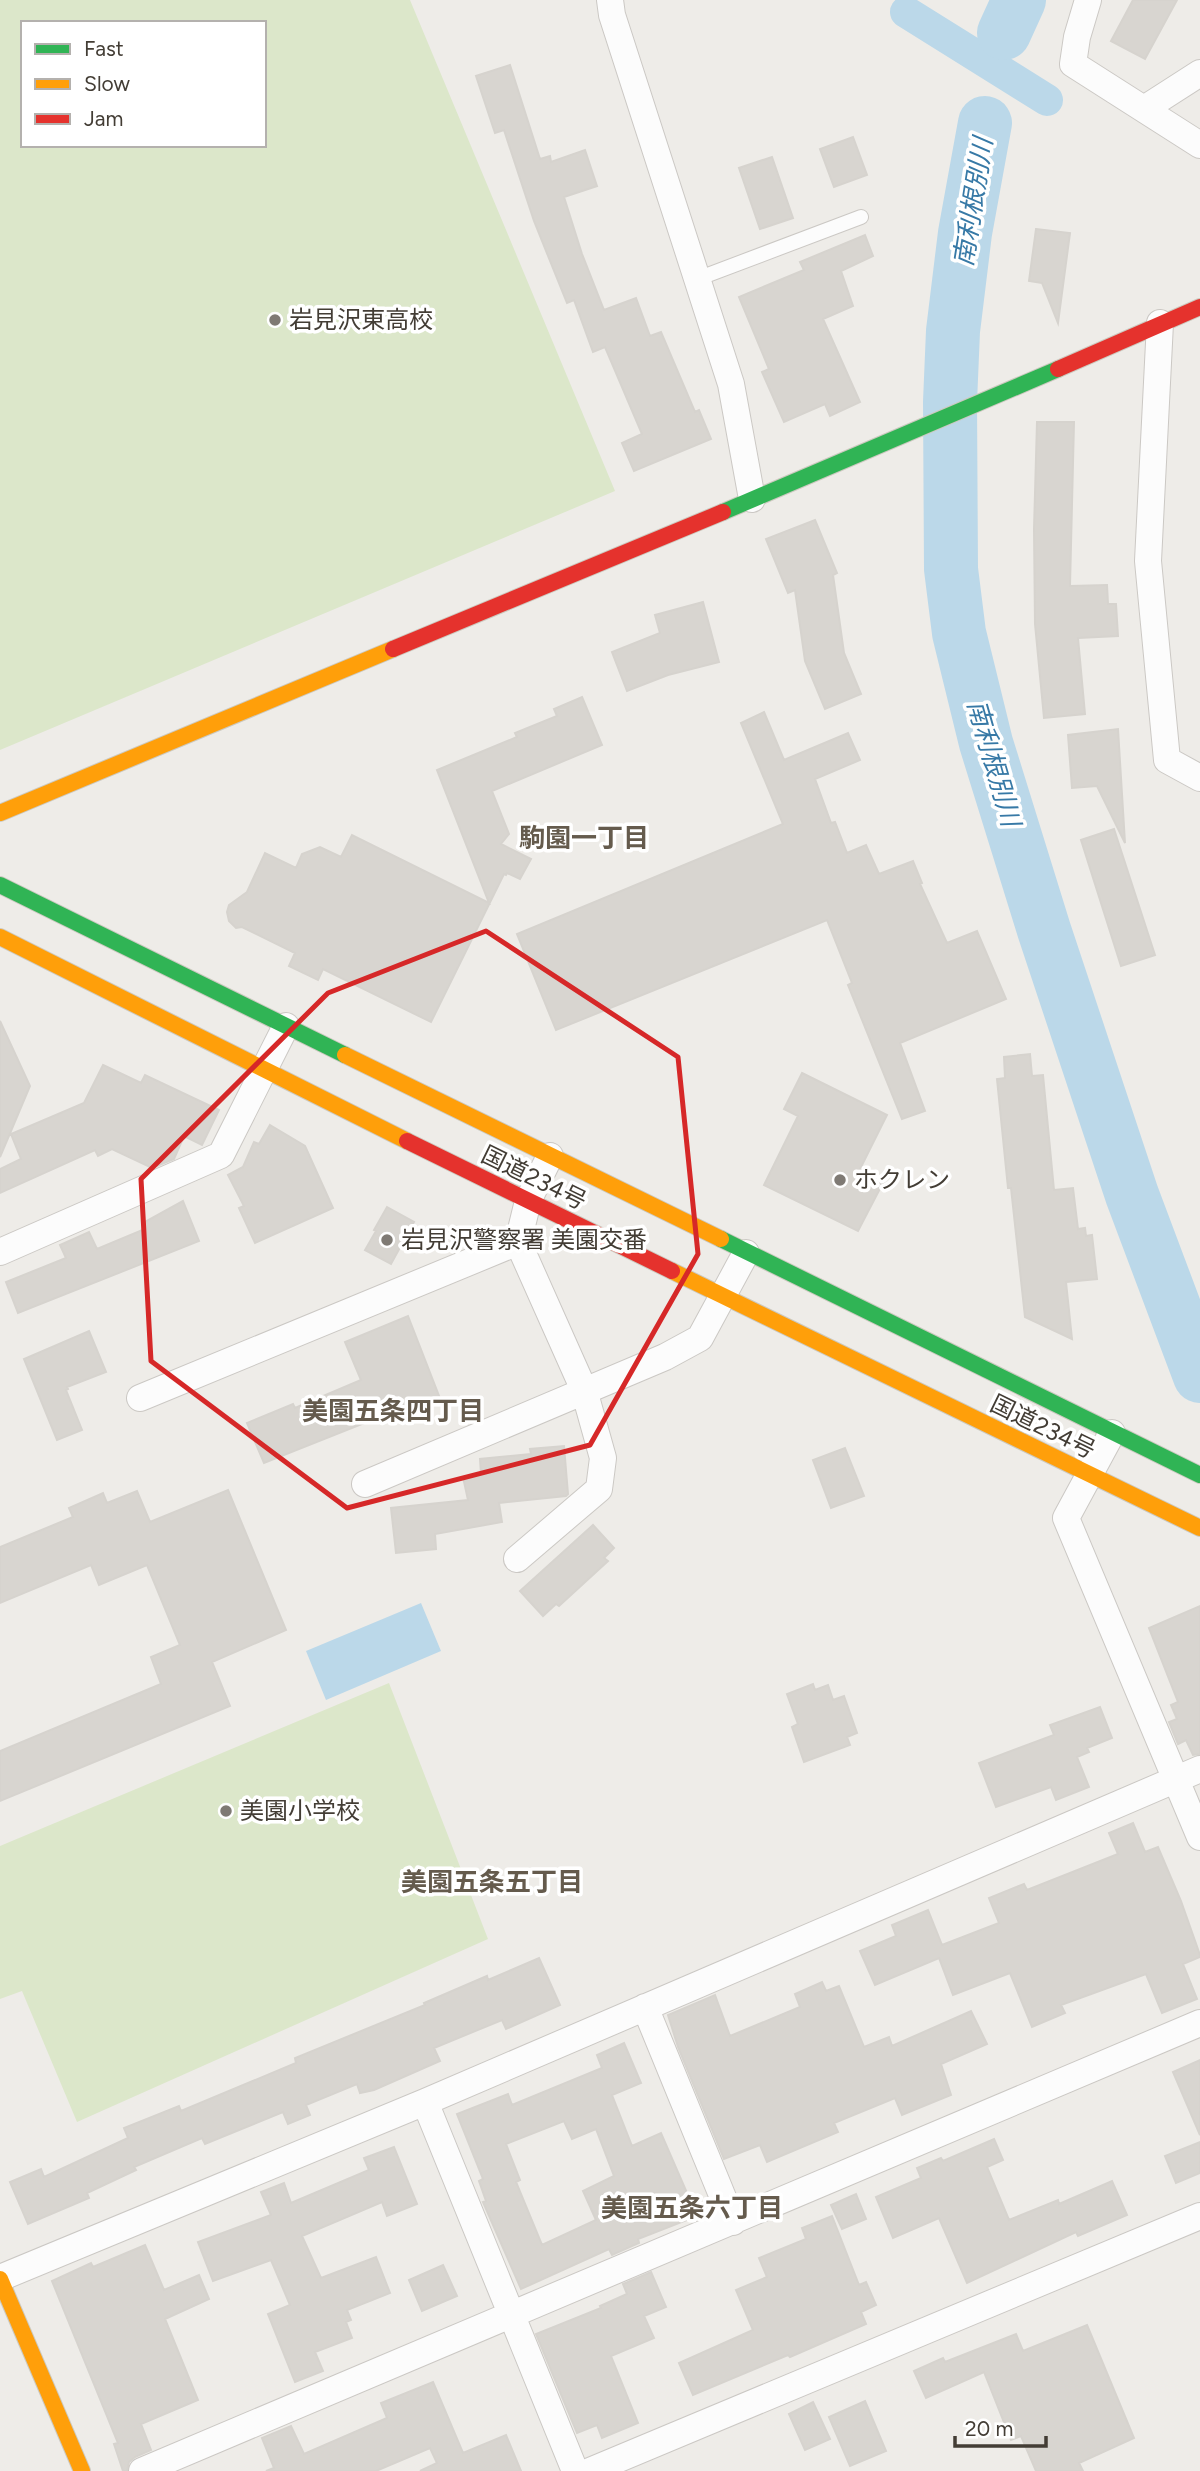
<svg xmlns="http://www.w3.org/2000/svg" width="1200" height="2471" viewBox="0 0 1200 2471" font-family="Figtree,'Noto Sans JP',sans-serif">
  <rect width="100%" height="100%" fill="#eeece8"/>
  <path fill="#dce7ca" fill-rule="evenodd" d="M0 0H410L615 491 0 750ZM23 23H264V145H23Z
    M389 1683 488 1939 77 2122 22 1991 0 1999V1846Z"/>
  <path fill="#bbd8e9" d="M421 1603 441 1651 326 1700 306 1651Z"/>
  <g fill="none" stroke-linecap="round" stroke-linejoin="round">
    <path stroke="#bbd8e9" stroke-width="32" d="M906 12 1047 100"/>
    <path stroke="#bbd8e9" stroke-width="54" d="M1004 33 1019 0
      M985 123 965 233 953 331 950 402 951 569 959 633 986 743 1044 930 1132 1195 1200 1376"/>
  </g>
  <path fill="#d8d5d0" stroke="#d6d3ce" stroke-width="2" fill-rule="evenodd" d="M1133 0H1177L1145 59 1111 41Z
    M510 65 540 159 550 156 551 162 585 150 597 186 564 197 582 254 604 310 636 298 650 336 661 332 695 412 699 410 711 439 634 471 622 443 642 434 605 347 593 352 574 300 567 303 534 221 504 130 495 133 476 76Z
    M853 137 867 175 834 187 820 149Z
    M772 157 793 218 760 229 739 168Z
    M1036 229 1070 233 1058 323 1042 283 1029 281Z
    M865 235 873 256 841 271 853 306 823 319 860 402 830 416 825 404 784 422 762 372 769 369 739 297 804 270 800 262Z
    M1037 422H1074L1070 586 1107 585 1108 604H1116L1118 636 1078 638 1085 714 1044 718 1035 624 1034 529Z
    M815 520 837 573 833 575 844 653 861 694 825 709 805 661 795 590 788 593 766 539Z
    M703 602 719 662 668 675 627 691 612 652 660 633 655 615Z
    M582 697 602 745 492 791 509 834 501 844 531 859 520 879 507 873 506 875 504 874 431 1022 323 969 318 980 289 966 295 953 242 927 236 928 229 921 227 912 229 905 247 892 265 853 296 868 302 854 320 847 341 857 352 835 489 903 437 770 517 737 515 733 557 716 554 709Z
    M764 712 784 760 848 733 860 760 815 779 831 823 835 822 847 853 866 845 879 874 913 861 922 883 920 884 947 943 977 931 1006 999 900 1043 925 1111 902 1119 848 985 852 983 827 920 556 1030 517 934 783 824 741 723Z
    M1118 729 1125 843 1097 786 1072 788 1068 735Z
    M1114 829 1155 955 1121 966 1081 840Z
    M0 1021 30 1086 0 1157Z
    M1030 1054 1032 1076 1043 1075 1054 1190 1073 1188 1078 1229 1085 1228 1086 1236 1092 1235 1097 1279 1066 1282 1072 1339 1025 1317 1011 1188H1008L997 1079 1005 1078 1004 1057Z
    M103 1065 141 1083 145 1075 219 1110 202 1145 184 1136 174 1159 152 1168 112 1149 98 1156 95 1150 0 1193V1169L21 1159 11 1134 84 1103Z
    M802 1073 887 1115 860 1169 884 1181 858 1231 764 1185 798 1116 784 1109Z
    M270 1125 305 1146 333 1208 255 1243 239 1208 244 1206 228 1175 243 1167 254 1142 259 1144Z
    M183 1201 199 1241 18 1313 6 1282 66 1258 60 1245 89 1232 97 1249 145 1229 143 1223Z
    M387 1207 414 1222 391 1264 365 1250 376 1231 374 1230Z
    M408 1316 441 1401 410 1414 407 1406 264 1463 247 1423 293 1404 295 1408 361 1380 345 1342Z
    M89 1331 106 1372 67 1387 68 1389 66 1390 82 1430 57 1440 24 1359Z
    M564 1446 568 1494 566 1496 499 1503 502 1522 435 1534 436 1549 396 1553 391 1508 468 1500 463 1477 481 1474 480 1459 531 1454 530 1449Z
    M845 1448 864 1496 831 1508 813 1460Z
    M228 1490 286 1630 212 1662 230 1706 0 1801V1751L161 1684 151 1657 180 1645 147 1565 99 1585 91 1565 0 1603V1547L73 1517 69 1508 103 1493 107 1503 137 1491 150 1522Z
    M593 1525 614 1548 604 1558 608 1561 559 1606 556 1604 543 1616 520 1591Z
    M1200 1606V1754L1193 1755 1186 1740 1178 1744 1169 1722 1177 1719 1171 1705 1178 1702 1149 1628Z
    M813 1684 815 1690 828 1685 833 1700 844 1696 857 1733 847 1737 850 1745 804 1762 792 1727 798 1724 787 1694Z
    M1100 1707 1112 1738 1087 1748 1089 1752 1077 1757 1089 1787 1056 1800 1051 1787 996 1807 979 1763 1054 1735 1050 1725Z
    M1133 1823 1145 1852 1158 1847 1181 1901 1200 1955V1957L1183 1964 1197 1999 1162 2013 1146 1974 1061 2005 1065 2013 1032 2027 1010 1973 953 1995 939 1958 875 1985 860 1951 896 1936 892 1925 928 1910 942 1945 999 1923 989 1898 1024 1884 1027 1890 1118 1854 1109 1833Z
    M539 1958 560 2005 506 2029 502 2020 434 2048 440 2061 374 2090 360 2093 357 2084 306 2105 310 2115 288 2124 283 2112 205 2144 202 2138 134 2167 136 2170 87 2193 89 2198 28 2224 10 2182 41 2169 44 2177 128 2138 124 2128 179 2106 181 2111 296 2063 295 2058 425 2005 424 2003 487 1976 488 1980Z
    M822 1982 826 1991 839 1986 864 2047 889 2037 892 2046 971 2011 987 2044 941 2064 951 2095 902 2115 895 2098 834 2123 838 2132 767 2162 760 2145 724 2159 678 2047 668 2015 715 1995 730 2036 800 2007 795 1994Z
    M624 2043 641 2083 612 2095 632 2146 661 2133 697 2216 638 2239 639 2243 612 2255 609 2249 521 2289 483 2202 486 2201 479 2181 483 2179 457 2114 508 2094 512 2105 602 2068 597 2055ZM564 2121 572 2139 596 2129 614 2176 583 2191 596 2220 542 2245 516 2182 520 2180 506 2144Z
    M1200 2060V2135L1173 2072Z
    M994 2139 1003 2160 987 2167 1009 2220 1058 2200 1059 2204 1112 2181 1127 2215 1078 2236 1076 2232 967 2283 939 2218 893 2238 876 2197 921 2178 917 2168 941 2158 943 2161Z
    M1200 2142V2173L1176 2183 1165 2156Z
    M394 2147 417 2204 387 2216 382 2202 302 2236 321 2278 376 2257 390 2293 347 2310 351 2320 346 2322 352 2338 315 2352 323 2371 295 2382 268 2314 290 2305 271 2260 213 2281 198 2242 271 2215 261 2192 284 2183 291 2203 369 2170 364 2158Z
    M856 2194 866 2219 842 2229 831 2205Z
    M832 2216 859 2285 866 2282 876 2305 861 2312 866 2324 790 2357 788 2355 693 2395 679 2363 753 2330 736 2290 767 2277 759 2258 806 2239 802 2228Z
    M145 2245 164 2290 199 2275 209 2299 165 2319 198 2400 141 2424 151 2450 135 2457 129 2462 127 2471H123L114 2444 118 2443 52 2281 91 2263 93 2267Z
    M443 2265 457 2296 422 2311 409 2280Z
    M651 2272 666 2307 644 2316 654 2338 611 2356 638 2423 602 2438 597 2425 577 2433 536 2334 601 2308 600 2306 627 2294 623 2284Z
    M1087 2325 1134 2438 1079 2463 1083 2471H1036L1021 2436 1011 2440 984 2372 926 2398 914 2371 943 2358 945 2362 1016 2334 1023 2351Z
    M433 2382 463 2453 506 2435 521 2471H420L437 2463 430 2448 376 2471H266L274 2468 262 2438 291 2426 304 2454 387 2418 381 2403Z
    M865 2401 886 2451 850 2466 829 2417Z
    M813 2402 830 2439 805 2450 789 2414Z"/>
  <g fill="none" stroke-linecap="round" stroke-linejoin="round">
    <defs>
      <path id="lane" d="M697 279 861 217"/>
      <path id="street" d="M610 0 612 15 731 384 752 499
        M1088 0 1077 37 1073 64 1200 145
        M1144 109 1200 73
        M1160 323 1148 561 1167 760 1200 778
        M0 1252 221 1155 286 1026
        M140 1398 518 1242 528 1201 550 1156
        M1112 1433 1066 1518 1200 1837
        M365 1484 665 1357 700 1338 746 1253
        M517 1559 599 1489 603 1458 584 1390 518 1242
        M645 2007 733 2222
        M425 2102 575 2471
        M0 2278 425 2102 1200 1769
        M142 2471 1200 2023
        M590 2471 1200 2216"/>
      <path id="fast" d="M723 512 1058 369
        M0 885 345 1055
        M721 1239 1200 1475"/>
      <path id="slow" d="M0 813 393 649
        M0 937 407 1141
        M345 1055 721 1239
        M672 1271 1200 1528
        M0 2279 82 2471"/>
      <path id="jam" d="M1058 369 1200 307
        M393 649 723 512
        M407 1141 672 1271"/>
    </defs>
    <use href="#lane" stroke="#cbc8c4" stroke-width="16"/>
    <use href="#street" stroke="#cbc8c4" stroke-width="28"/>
    <use href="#fast" stroke="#ccc9bf" stroke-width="18"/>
    <use href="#slow" stroke="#ccc9bf" stroke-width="18"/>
    <use href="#jam" stroke="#ccc9bf" stroke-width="18"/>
    <use href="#lane" stroke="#fcfcfc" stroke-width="14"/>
    <use href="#street" stroke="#fcfcfc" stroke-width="26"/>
    <use href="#fast" stroke="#30b455" stroke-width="16"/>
    <use href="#slow" stroke="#ff9f0a" stroke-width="16"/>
    <use href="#jam" stroke="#e5322d" stroke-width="16"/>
  </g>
  <path fill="none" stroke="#d62828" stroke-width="5" stroke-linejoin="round" d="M486 931 678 1057 698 1254 590 1445 347 1508 151 1361 141 1179 328 993Z"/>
  <g fill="#7f7a74" stroke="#fff" stroke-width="2.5">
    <circle cx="275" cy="320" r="7"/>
    <circle cx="840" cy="1180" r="7"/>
    <circle cx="387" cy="1240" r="7"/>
    <circle cx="226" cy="1811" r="7"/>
  </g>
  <g text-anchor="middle" stroke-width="7" stroke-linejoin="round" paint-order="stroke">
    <g font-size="24" fill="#433d35" stroke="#fff" text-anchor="start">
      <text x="289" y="328">岩見沢東高校</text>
      <text x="854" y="1188">ホクレン</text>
      <text x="401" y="1248">岩見沢警察署 美園交番</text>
      <text x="240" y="1819">美園小学校</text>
    </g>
    <g font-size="24" fill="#433d35" stroke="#fff">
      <text transform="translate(534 1178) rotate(26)" y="8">国道234号</text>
      <text transform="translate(1043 1427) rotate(26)" y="8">国道234号</text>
    </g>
    <g font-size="26" font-style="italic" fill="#3779a6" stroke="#fff">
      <text transform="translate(973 202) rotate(-81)" y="9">南利根別川</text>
      <text transform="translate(994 763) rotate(74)" y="9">南利根別川</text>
    </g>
    <g font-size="26" font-weight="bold" fill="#655b4d" stroke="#fff">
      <text x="584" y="847">駒園一丁目</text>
      <text x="393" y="1420">美園五条四丁目</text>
      <text x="492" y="1891">美園五条五丁目</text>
      <text x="692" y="2217">美園五条六丁目</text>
    </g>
  </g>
  <rect x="21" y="21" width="245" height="126" fill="#ffffff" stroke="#b4b1ae" stroke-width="2"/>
  <rect x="35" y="44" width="35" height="10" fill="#30b455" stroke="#b4b1ae" stroke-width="2"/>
  <text x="84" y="56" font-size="21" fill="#433d35">Fast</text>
  <rect x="35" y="79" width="35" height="10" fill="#ff9f0a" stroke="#b4b1ae" stroke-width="2"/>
  <text x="84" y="91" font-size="21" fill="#433d35">Slow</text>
  <rect x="35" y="114" width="35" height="10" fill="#e5322d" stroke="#b4b1ae" stroke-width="2"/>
  <text x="84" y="126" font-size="21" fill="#433d35">Jam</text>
  <path d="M955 2436v10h91v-10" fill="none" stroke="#433d35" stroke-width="3.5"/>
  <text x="965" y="2436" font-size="21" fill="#433d35" stroke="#ffffff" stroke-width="5" paint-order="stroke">20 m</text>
</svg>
